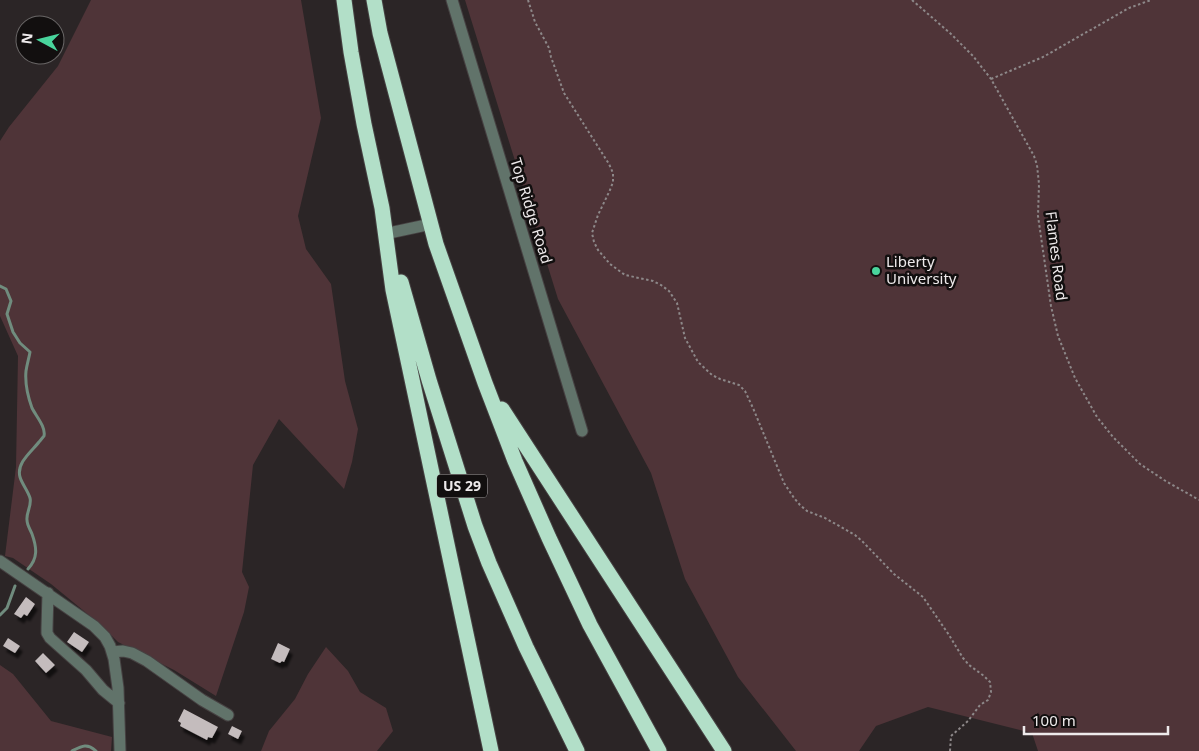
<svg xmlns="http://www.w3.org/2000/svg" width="1199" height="751" viewBox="0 0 1199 751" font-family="'Noto Sans',sans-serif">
  <defs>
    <filter id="shadow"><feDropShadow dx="3" dy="5.5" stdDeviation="1" flood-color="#0009"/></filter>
  </defs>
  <rect width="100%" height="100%" fill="#2b2526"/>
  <path fill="#4f3438" d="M91 0H301L321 118 298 216 306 249 331 284 345 381 358 429 352 462 344 489 279 419 253 465 242 572 249 587 244 612 216 696 174 670 118 642 101 625 51 584 13 558 5 556 16 467 18 356 0 316V141L9 127 58 66Z
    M465 0H1199V751H1038L1032 733 928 707 876 726 859 751H796L738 677 685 579 651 473 558 299Z
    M326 647 348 671 360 692 386 708 393 731 377 751H261L269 731 295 699 308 674Z
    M0 665 13 674 51 721 112 737 111 751H0Z"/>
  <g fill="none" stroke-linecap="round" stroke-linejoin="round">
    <path stroke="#708c7e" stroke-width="3" d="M0 286 6 289 11 301 7 314 13 332 20 343 30 352C29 358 27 364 26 371 25 382 28 397 32 408 36 416 46 427 44 436 43 437 40 441 39 442 32 451 16 463 20 477 22 484 28 491 30 498 32 505 26 513 27 520 27 525 30 529 32 534 37 548 38 558 28 569
      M0 615 7 608 15 586
      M72 751C82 746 87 743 96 751"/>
  </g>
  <path fill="#c4bcbd" filter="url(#shadow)" d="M26 597 35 604 27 616 24 614 21 618 14 614Z
    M74 632 89 642 82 652 67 642Z
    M8 638 20 646 15 653 3 646Z
    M278 643 290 649 284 662 282 661 280 663 271 659Z
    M43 653 55 665 46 673 35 661Z
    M184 709 218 727 212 738 208 737 207 740 180 726 181 723 178 721Z
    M232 726 242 731 238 739 228 734Z"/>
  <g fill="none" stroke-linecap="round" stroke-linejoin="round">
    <defs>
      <path id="minor" d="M452 0 582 431
        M389 233 431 224
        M0 561 94 626 105 637 110 646 114 659 118 688 120 751
        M48 593 47 628V633L50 638 86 670 103 690 119 703
        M112 652 123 651 132 653 147 661 202 700 228 715"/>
      <path id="highway" d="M344 0 351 52 364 124 382 208 393 290 491 751
        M374 0 380 33 436 244 485 383 515 461 549 538 590 625 659 751
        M401 282 429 380 475 526 489 563 526 647 577 751
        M502 409 724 751"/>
    </defs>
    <use href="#minor" stroke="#464142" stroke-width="13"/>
    <use href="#highway" stroke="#464142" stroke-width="17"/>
    <path stroke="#8d8889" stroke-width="2" stroke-dasharray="2.5 2.5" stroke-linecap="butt" d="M528 0 535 22 549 48 551 57 564 93 609 164 613 173V182L610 190 598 215 592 233 594 242 598 250 610 264 625 275 653 281 661 285 669 291 677 303 685 338 698 362 712 375 720 379 739 385 745 391 753 408 784 483 794 498 800 505 807 511 825 518 855 535 862 541 894 574 923 597 949 635 963 658 969 665 984 676 990 682 991 692 988 700 980 705 968 721 951 736 950 751
      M912 0 951 34 973 56 991 79 1034 156 1037 165 1039 184 1038 216 1051 306 1058 336 1075 378 1097 417 1113 437 1140 464 1164 480 1199 500
      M991 79 1043 57 1129 8 1151 0"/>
    <use href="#minor" stroke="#61736a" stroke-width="11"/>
    <use href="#highway" stroke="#b2dfc8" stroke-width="15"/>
  </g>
  <circle fill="#49d49c" stroke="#120f0f" stroke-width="2" cx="876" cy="271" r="5"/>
  <g text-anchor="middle" stroke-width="5" stroke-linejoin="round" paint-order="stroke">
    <rect fill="#120f0f" stroke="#aca8a9" stroke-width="1" x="437" y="474.5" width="50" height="23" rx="4"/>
    <g font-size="14" font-weight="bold" fill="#eeeaeb">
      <text x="462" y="491">US 29</text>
    </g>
    <g font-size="15" fill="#eeeaeb" stroke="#120f0f">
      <text transform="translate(531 211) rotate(73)" y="5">Top Ridge Road</text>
      <text transform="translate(1056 256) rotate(83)" y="5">Flames Road</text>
    </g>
    <g font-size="15" fill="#eeeaeb" stroke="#120f0f" text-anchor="start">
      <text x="886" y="267">Liberty<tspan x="886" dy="17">University</tspan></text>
    </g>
  </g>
  <g transform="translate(40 40) rotate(277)"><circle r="24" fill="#120f0f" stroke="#6a6767"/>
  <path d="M0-4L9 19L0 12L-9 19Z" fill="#49d49c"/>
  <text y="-8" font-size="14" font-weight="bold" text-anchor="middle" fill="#eeeaeb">N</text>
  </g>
  <path d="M1024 726v8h144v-8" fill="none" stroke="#eeeaeb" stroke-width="2.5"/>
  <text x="1032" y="726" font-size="15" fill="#eeeaeb" stroke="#120f0f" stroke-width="4" paint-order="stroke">100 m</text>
</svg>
